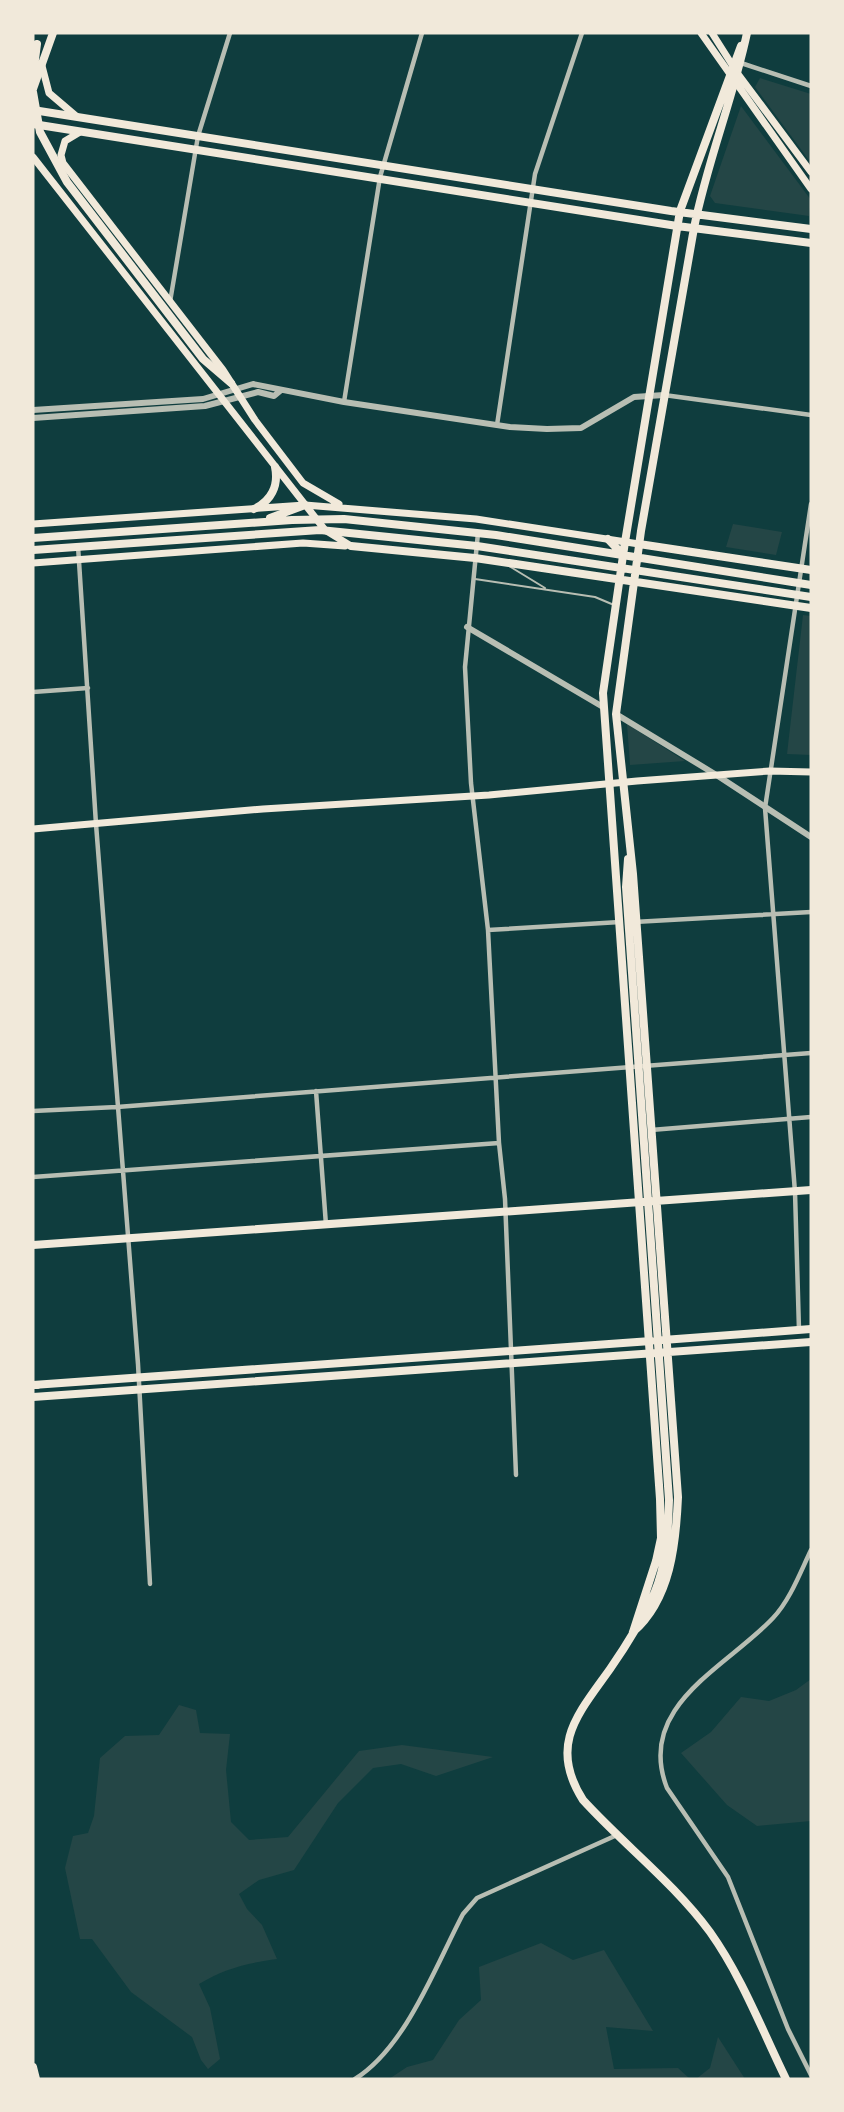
<svg xmlns="http://www.w3.org/2000/svg" width="844" height="2112" viewBox="0 0 844 2112" font-family="'Open Sans',sans-serif">
  <rect width="100%" height="100%" fill="#0f3d3e"/>
  <path fill="#244646" d="M760 78 811 94V163L755 87Z
    M741 106 811 200 809 216 715 203 710 196Z
    M733 524 782 532 776 555 726 547Z
    M803 615 811 616V755L787 754Z
    M627 724 685 761 630 765Z
    M811 1679V1821L757 1826 727 1805 681 1753 711 1732 741 1697 769 1701 796 1690Z
    M179 1705 196 1710 200 1733 230 1734 226 1770 231 1822 249 1840 288 1837 359 1751 402 1745 493 1757 436 1776 401 1764 373 1768 338 1803 294 1870 259 1880 239 1894 247 1909 262 1925 277 1959C248 1963 225 1968 199 1984L210 2008 220 2059 208 2069 201 2060 192 2037 131 1992 92 1939H80L65 1868 73 1836 88 1833 94 1816 100 1758 125 1736 159 1735Z
    M541 1943 573 1960 604 1950 653 2031 606 2027 614 2069 678 2068 690 2079H389L407 2067 433 2060 459 2020 481 2000 479 1967Z
    M718 2037 745 2079H696L710 2068Z"/>
  <g fill="none" stroke-linecap="round" stroke-linejoin="round">
    <path stroke="#b8beb3" stroke-width="2" d="M509 566 545 588
      M475 579 595 597 614 605"/>
    <path stroke="#b8beb3" stroke-width="4.5" d="M741 63 811 86
      M170 302 198 136 230 33
      M664 395 811 415
      M344 402 380 177 422 33
      M497 425 535 174 582 33
      M478 533 465 667 471 783 488 930 499 1143 505 1199 516 1475
      M78 546 96 824 138 1364 150 1584
      M33 692 88 688
      M634 922 811 912
      M488 930 620 922
      M316 1091 326 1225
      M33 1111 117 1107 811 1053
      M651 1130 811 1117
      M33 1177 499 1143
      M799 1330 795 1192 765 808 811 504
      M811 1550C800 1573 790 1600 773 1618 727 1667 635 1706 667 1788L728 1877 788 2029 811 2075
      M355 2079C406 2047 435 1967 463 1914L477 1898 617 1835"/>
    <path stroke="#b8beb3" stroke-width="6" d="M33 410 203 399 253 384 344 402 510 427 547 429 581 428 634 397 664 395
      M33 418 205 406 258 392 274 396 280 391
      M467 627 603 707
      M616 714 718 776 811 837"/>
    <path stroke="#f1e9da" stroke-width="7" d="M701 33 811 189
      M712 33 738 74 811 172
      M42 66 49 93 76 116
      M80 132 65 141 61 155 63 163 223 370 255 420 303 483 339 504
      M33 157 325 530 351 546
      M33 524 305 505 476 519 639 544
      M33 563 303 543 345 546
      M33 829 263 809 489 795 637 781 770 771 811 772"/>
    <path stroke="#f1e9da" stroke-width="8" d="M33 110 671 211 811 229
      M33 124 677 226 811 243
      M254 509C271 501 279 486 275 467
      M270 518 305 505
      M33 538 292 520 344 519 496 535 811 585
      M608 539 623 555
      M639 544 811 570
      M351 546 475 558 811 608
      M33 550 320 530 477 546 811 597
      M628 859 626 887 669 1500C668 1531 667 1564 654 1594 642 1620 626 1646 610 1669 578 1714 548 1745 583 1800 624 1845 674 1883 710 1932 742 1977 762 2030 786 2079
      M33 1245 811 1190
      M663 1340 811 1329
      M33 1385 651 1341
      M33 1397 811 1342
      M633 1632C671 1599 676 1543 678 1497L633 874 616 714 641 531 694 228C707 162 733 99 747 33
      M633 1632 656 1561 661 1538 660 1499 603 693 625 542 680 211 741 46"/>
    <path stroke="#f1e9da" stroke-width="8" d="M33 75 37 44
      M33 89 53 33
      M33 92 40 132 67 182 203 359 231 383
      M33 1385H37
      M33 2067 36 2079"/>
  </g>
  <rect width="844" height="2112" fill="none" stroke="#f1e9da" stroke-width="69"/>
</svg>
